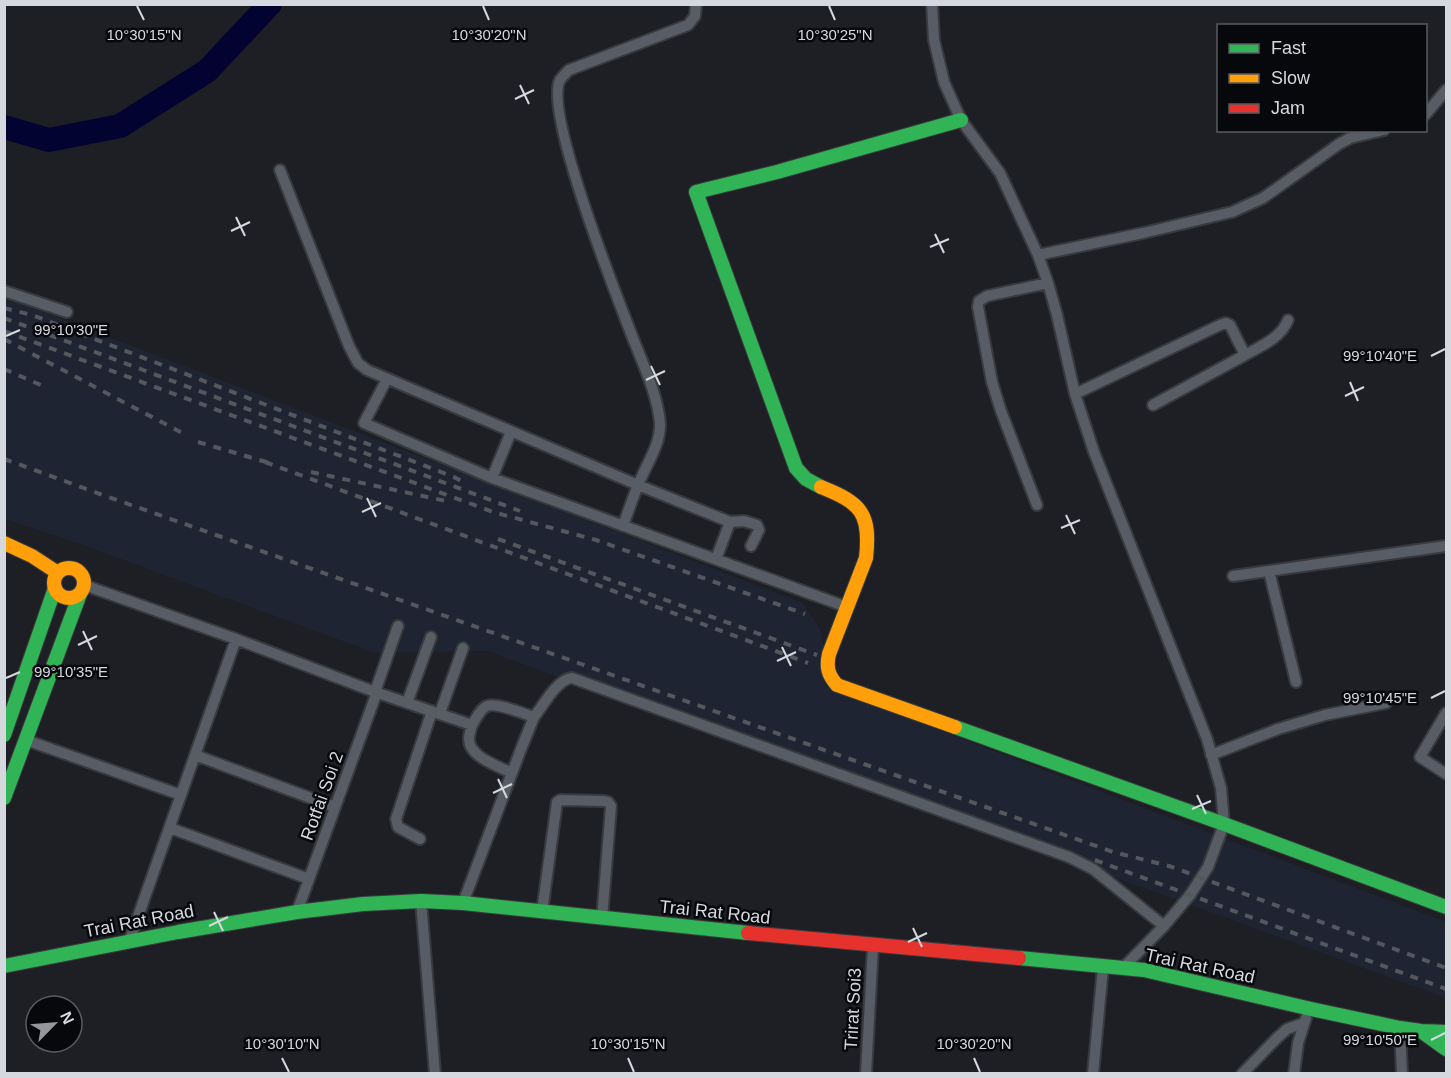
<svg xmlns="http://www.w3.org/2000/svg" width="1451" height="1078" viewBox="0 0 1451 1078" font-family="Arial,sans-serif">
  <rect width="100%" height="100%" fill="#1d1f24"/>
  <path fill="#1e2431" d="M4 297 803 603 820 629 833 690 1446 922V998L1158 893 841 782 488 651 375 653 75 542 5 519Z"/>
  <g fill="none" stroke-linecap="round" stroke-linejoin="round">
    <path stroke="#030332" stroke-width="24" d="M4 127 49 140 120 126 207 71 270 4"/>
    <defs>
      <path id="street" d="M932 4 934 40 944 82 961 120 1000 173 1038 255 1048 283 1057 315 1075 394 1094 452 1207 739 1221 788 1224 824 1208 867 1190 895 1164 926 1123 968
        M1426 114 1446 90
        M280 170 349 346 358 363 367 370 638 485 730 522 716 559
        M1038 255 1143 233 1232 212 1263 198 1339 144 1350 138 1384 130
        M4 291 67 312
        M1245 355C1261 346 1281 338 1288 320
        M387 379 364 423 492 478 847 607
        M1075 394 1220 325 1226 323 1230 325 1245 355 1153 405
        M492 478 511 432
        M1037 505 1001 411 992 382 978 307 979 301 987 296 1048 283
        M730 522 744 521 757 525 759 530 751 546
        M623 526C628 512 633 497 639 483 646 465 661 444 660 423 657 391 640 358 629 328 614 289 544 111 560 80 562 77 566 73 569 70L688 25 695 16 696 4
        M1269 571 1296 682
        M1233 576 1446 546
        M84 585 236 639 375 692 472 725C476 719 480 709 487 706 496 702 524 714 534 717 543 706 557 679 572 678L1069 857 1093 869 1164 926
        M375 692 398 626
        M407 703 431 637
        M440 713 463 648
        M1446 713 1420 757 1446 774
        M472 725C471 729 469 734 469 739 469 757 498 766 512 773
        M26 740 181 795
        M195 755 335 807
        M1211 755 1278 729 1325 715 1386 703
        M170 828 309 879
        M420 839 398 827 396 819 432 711
        M421 901 435 1074
        M463 903 521 749 534 717
        M297 912 377 692
        M542 912 557 802 560 800 604 801 608 802 611 806 602 919
        M129 942 236 639
        M1400 1028 1402 1074
        M866 1074 873 946
        M1093 1074 1103 967
        M1242 1074 1277 1038 1287 1029 1304 1023
        M1294 1074 1298 1043 1306 1018"/>
      <path id="fast" d="M821 487 806 479 796 468 696 192 777 172 961 120
        M955 727 1224 824 1446 907
        M4 735 55 588
        M4 798 80 594
        M1019 958 1144 970 1311 1009 1400 1028 1421 1031 1446 1032
        M4 966 178 932 297 912 363 904 421 901 463 903 748 933
        M1421 1031 1446 1049"/>
      <path id="slow" d="M821 487C861 503 871 513 866 558L829 654C826 667 828 675 837 685L955 727
        M4 543 32 556 58 573
        M54 583a15 15 0 1 1 30 0a15 15 0 1 1-30 0Z"/>
      <path id="jam" d="M748 933 1019 958"/>
    </defs>
    <use href="#street" stroke="#383a3d" stroke-width="14"/>
    <use href="#fast" stroke="#383a3d" stroke-width="16"/>
    <use href="#slow" stroke="#383a3d" stroke-width="16"/>
    <use href="#jam" stroke="#383a3d" stroke-width="16"/>
    <use href="#street" stroke="#575c65" stroke-width="10"/>
    <use href="#fast" stroke="#30b455" stroke-width="14"/>
    <use href="#slow" stroke="#ff9f0a" stroke-width="14"/>
    <use href="#jam" stroke="#e5322d" stroke-width="14"/>
    <path stroke="#54575e" stroke-width="4" stroke-dasharray="8 8" stroke-linecap="butt" d="M4 308 32 315 454 477 467 484
      M4 318 520 511
      M4 331 493 512 596 540 805 614
      M4 339 188 436
      M4 369 43 386
      M198 442 273 464
      M4 459 100 494 1113 852 1169 866 1446 968
      M265 462 808 663
      M311 472 446 501
      M498 539 817 655
      M1095 860 1446 989"/>
  </g>
  <path fill="none" stroke="#d5d8de" stroke-width="2" d="M137 6 144 20M483 6 489 20M829 6 835 20M520 85 529 104M515 99 534 90M236 217 245 236M231 231 250 222M935 234 944 253M930 247 949 239M6 336 20 330M1431 356 1445 349M651 366 660 385M646 380 665 371M1350 382 1358 401M1345 396 1364 387M367 498 376 517M362 512 381 503M1066 515 1075 534M1061 528 1080 520M83 631 92 650M78 645 97 636M782 647 791 666M777 661 796 652M6 678 20 672M1431 698 1445 691M498 779 507 798M493 793 512 784M1197 795 1206 814M1192 809 1211 801M214 912 223 931M209 926 228 917M913 928 922 947M908 942 927 933M1431 1040 1445 1033M282 1058 289 1072M628 1058 634 1072M974 1058 980 1072"/>
  <g text-anchor="middle" stroke-width="5" stroke-linejoin="round" paint-order="stroke">
    <g font-size="18" fill="#d5d8de" stroke="#07080c">
      <text transform="translate(322 796) rotate(-70)" y="6">Rotfai Soi 2</text>
      <text transform="translate(715 912) rotate(6)" y="6">Trai Rat Road</text>
      <text transform="translate(139 921) rotate(-11)" y="6">Trai Rat Road</text>
      <text transform="translate(1200 966) rotate(12)" y="6">Trai Rat Road</text>
      <text transform="translate(853 1009) rotate(-87)" y="6">Trirat Soi3</text>
    </g>
  </g>
  <g font-size="15" text-anchor="middle" fill="#d5d8de" stroke="#07080c" stroke-width="5" stroke-linejoin="round" paint-order="stroke">
    <text x="144" y="40">10°30'15"N</text>
    <text x="489" y="40">10°30'20"N</text>
    <text x="835" y="40">10°30'25"N</text>
    <text x="71" y="335">99°10'30"E</text>
    <text x="1380" y="361">99°10'40"E</text>
    <text x="71" y="677">99°10'35"E</text>
    <text x="1380" y="703">99°10'45"E</text>
    <text x="1380" y="1045">99°10'50"E</text>
    <text x="282" y="1049">10°30'10"N</text>
    <text x="628" y="1049">10°30'15"N</text>
    <text x="974" y="1049">10°30'20"N</text>
  </g>
  <rect width="1451" height="1078" fill="none" stroke="#d5d8de" stroke-width="12"/>
  <rect x="1217" y="24" width="210" height="108" fill="#07080c" stroke="#595b60" stroke-width="1.5"/>
  <rect x="1229" y="44" width="30" height="9" fill="#30b455" stroke="#595b60" stroke-width="1.5"/>
  <text x="1271" y="54" font-size="18" fill="#d5d8de">Fast</text>
  <rect x="1229" y="74" width="30" height="9" fill="#ff9f0a" stroke="#595b60" stroke-width="1.5"/>
  <text x="1271" y="84" font-size="18" fill="#d5d8de">Slow</text>
  <rect x="1229" y="104" width="30" height="9" fill="#e5322d" stroke="#595b60" stroke-width="1.5"/>
  <text x="1271" y="114" font-size="18" fill="#d5d8de">Jam</text>
  <g transform="translate(54 1024) rotate(65)"><circle r="28" fill="#07080c" stroke="#595b60" stroke-width="1.5"/>
  <path d="M0-4.5L10 22L0 15L-10 22Z" fill="#95979d"/>
  <text y="-9" font-size="16" font-weight="bold" text-anchor="middle" fill="#d5d8de">N</text>
  </g>
</svg>
